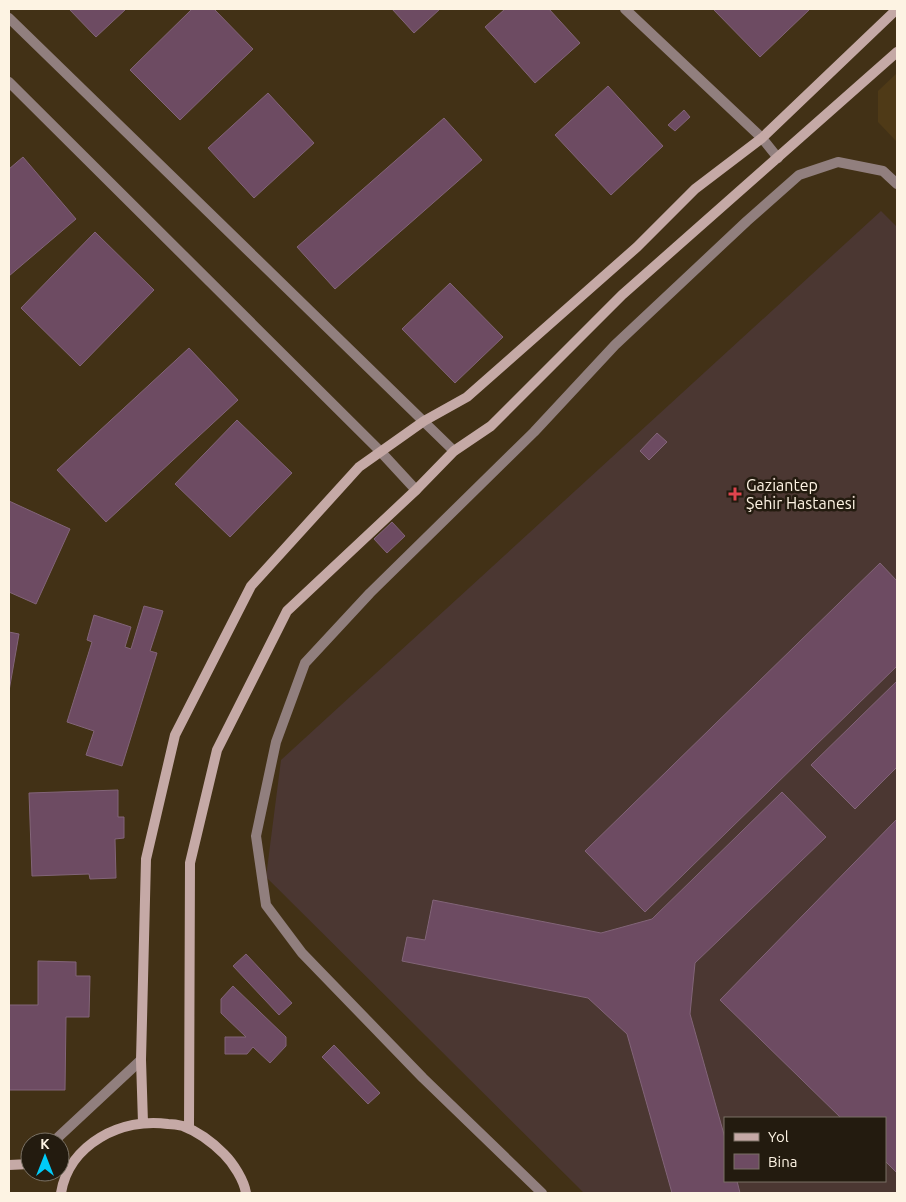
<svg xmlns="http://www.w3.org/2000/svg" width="906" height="1202" viewBox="0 0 906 1202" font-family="Ubuntu,sans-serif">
  <rect width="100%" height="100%" fill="#423116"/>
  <path fill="#4f3a17" d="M897 73V142L878 122V91Z"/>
  <path fill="#4b3732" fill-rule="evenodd" d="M881 211 897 227V1193H584L266 877 281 760ZM725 1118H885V1181H725Z"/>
  <path fill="#6d4b62" stroke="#826478" d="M69 9H126L96 37Z
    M192 9H214L253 49 180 120 130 70Z
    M392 9H440L414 33Z
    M505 9H549L580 43 535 83 485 27Z
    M713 9H810L760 57Z
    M608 86 663 146 611 195 555 135Z
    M268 93 314 143 254 198 208 148Z
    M684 110 690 117 675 131 668 125Z
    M444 118 482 160 335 289 297 247Z
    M23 157 76 219 9 276V169Z
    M95 232 154 290 80 366 21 308Z
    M450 283 503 337 455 383 402 329Z
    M189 348 238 400 106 522 57 470Z
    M237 420 292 473 230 537 175 484Z
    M657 433 667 442 649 460 640 451Z
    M9 501 70 529 36 604 9 592Z
    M392 522 405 536 387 553 374 539Z
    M880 563 897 581V666L645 912 585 851Z
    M144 606 163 611 150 651 157 653 122 766 86 755 94 731 67 722 92 642 87 640 94 615 131 627 125 647 131 649Z
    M9 632 19 634 9 691Z
    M897 681V767L855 809 811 765Z
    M118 790V817H124V838L115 839 116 878 90 879 89 874 32 876 29 793Z
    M782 792 826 837 695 963 690 1014 725 1138V1181H737L740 1193H672L627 1034 588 998 402 961 407 937 425 940 433 900 601 933 652 919Z
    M897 819V1173L885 1161V1118H841L720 1000Z
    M246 954 292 1003 279 1015 233 966Z
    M38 961 76 962V976H90L89 1017H66L65 1090H9V1005H38Z
    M233 986 286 1037V1046L270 1063 253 1047 247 1054H225V1037H246L221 1013V999Z
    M334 1045 380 1093 368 1104 322 1057Z"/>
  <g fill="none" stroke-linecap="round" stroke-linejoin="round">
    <path stroke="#917f7e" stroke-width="10" d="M542 1193 423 1078 302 953 266 905 256 836 276 742 305 663 370 593 534 432 615 345 747 221 799 175 838 162 883 171 897 184"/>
    <path stroke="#917f7e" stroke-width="10" d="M625 9 762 138 778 158
      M9 18 454 451
      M9 82 380 451 416 490
      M53 1142 141 1060"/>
    <path stroke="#c5a9a6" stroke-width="10" d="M143 1123 141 1060 146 859 175 735 251 586 359 467 424 421 467 397 637 247 695 189 762 138 897 9
      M189 1129 190 863 217 750 287 611 416 490 454 451 491 426 622 295 897 52
      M9 1165 30 1164
      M61 1193C69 1144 122 1117 168 1124 173 1124 179 1125 183 1126 199 1132 212 1142 224 1154 233 1163 244 1180 246 1193"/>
  </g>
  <path fill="#e0444e" stroke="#231b0f" stroke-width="2" d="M732.5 486.5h5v5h5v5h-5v5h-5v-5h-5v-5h5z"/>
  <g text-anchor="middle" stroke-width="5" stroke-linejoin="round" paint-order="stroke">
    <g font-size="16" fill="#fdf3e3" stroke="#231b0f" text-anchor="start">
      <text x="746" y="491">Gaziantep<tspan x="746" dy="18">Şehir Hastanesi</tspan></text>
    </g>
  </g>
  <rect width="906" height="1202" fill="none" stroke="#fdf3e3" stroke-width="20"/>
  <rect x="724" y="1117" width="162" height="65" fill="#231b0f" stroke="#7a7164"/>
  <rect x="734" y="1133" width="25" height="8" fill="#c5a9a6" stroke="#7a7164"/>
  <text x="768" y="1142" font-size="15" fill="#fdf3e3">Yol</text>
  <rect x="734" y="1154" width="25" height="15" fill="#6d4b62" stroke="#7a7164"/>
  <text x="768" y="1167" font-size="15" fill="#fdf3e3">Bina</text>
  <g transform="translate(45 1157)"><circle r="24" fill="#231b0f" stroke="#7a7164"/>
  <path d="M0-4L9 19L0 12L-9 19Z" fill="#00cbf9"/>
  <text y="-8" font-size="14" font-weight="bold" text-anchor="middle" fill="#fdf3e3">K</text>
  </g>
</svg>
